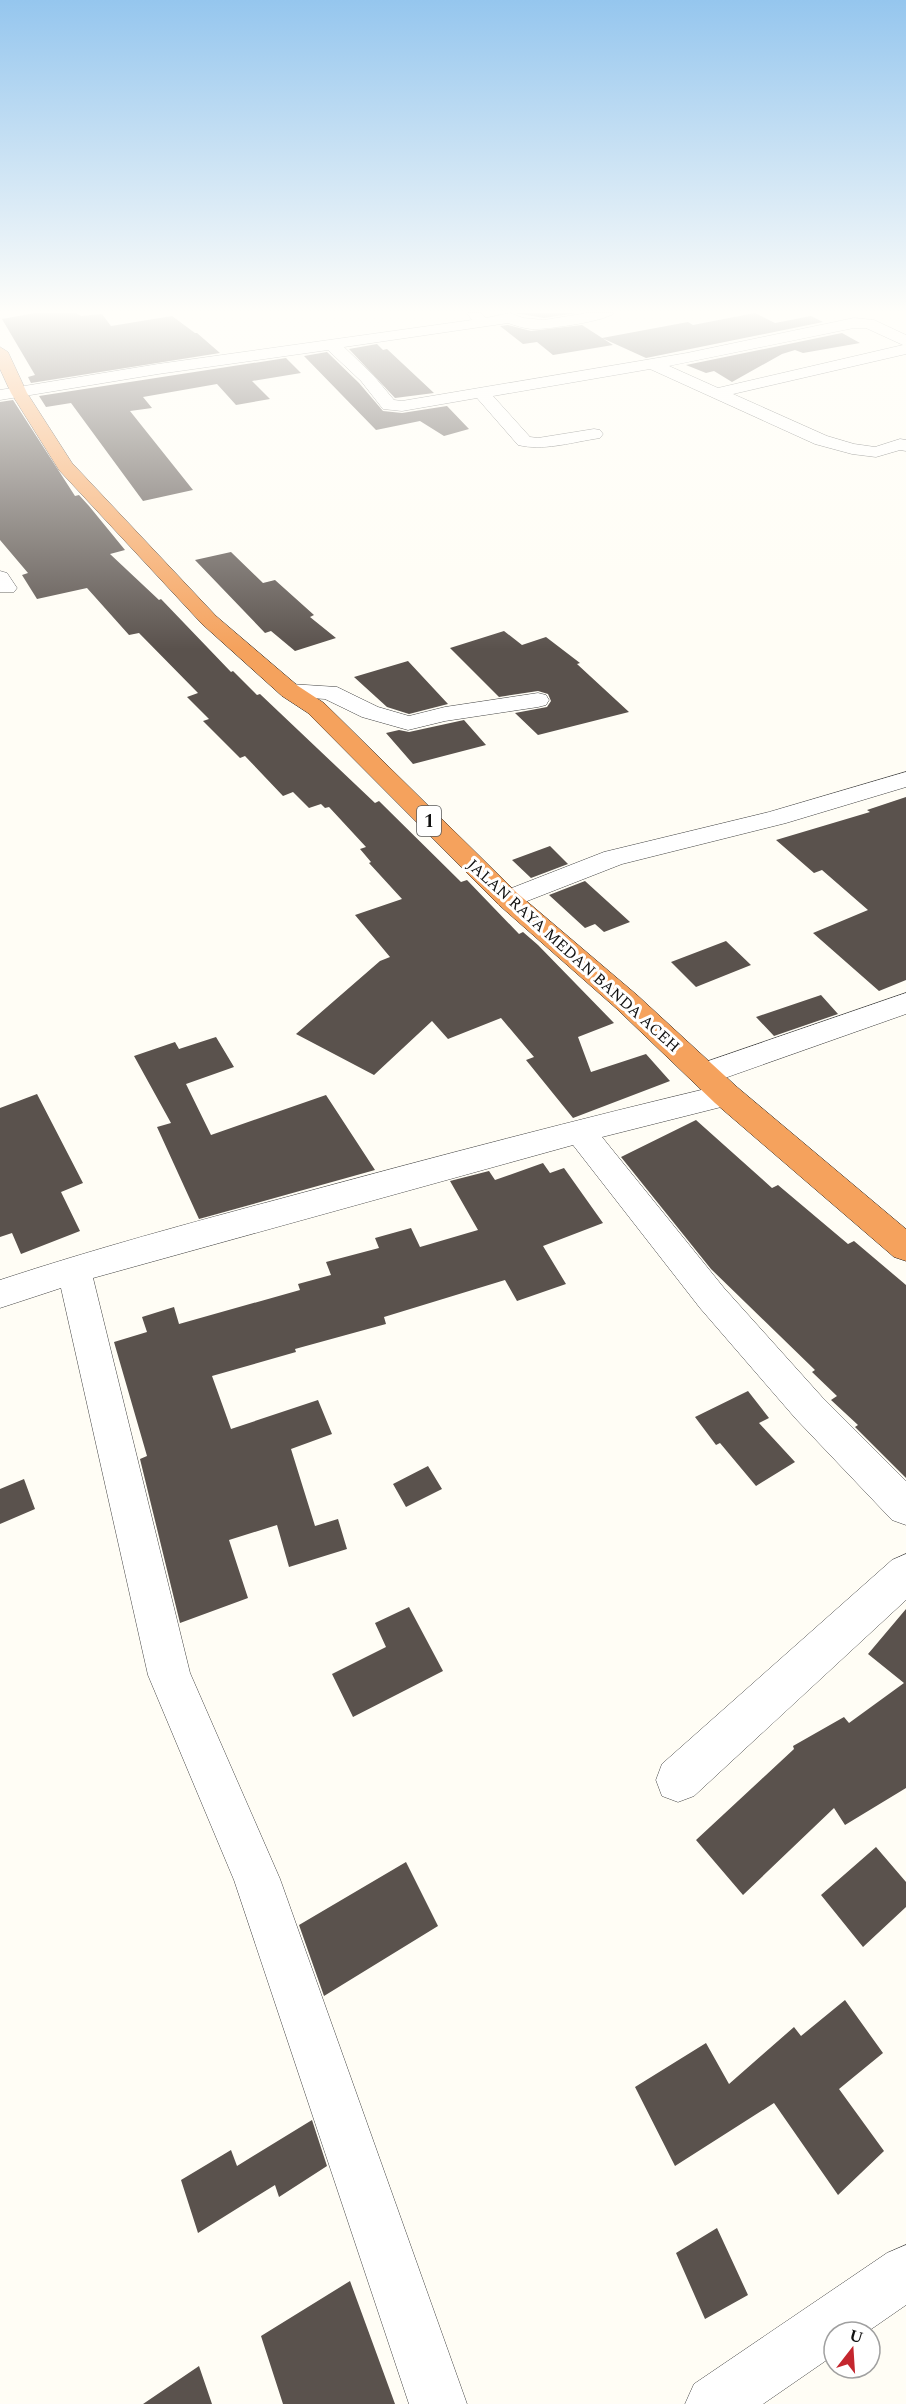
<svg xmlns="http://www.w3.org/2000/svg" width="906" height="2404" viewBox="0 0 906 2404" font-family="Spectral,serif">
  <rect width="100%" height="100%" fill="#fffdf5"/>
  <path fill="#5a524d" d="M35 313H76L81 316 102 314 111 326 172 316 195 333H197L220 353 31 383 28 377 35 375 2 319Z
    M515 313H576L544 318Z
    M755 313 775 323 811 316 823 322 646 358 602 338 688 322 693 325Z
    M508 325 531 331 582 325 613 345 553 355 537 342 523 344 500 326Z
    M842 333 860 343 803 353 795 350 782 354 732 382 714 371 706 373 686 365Z
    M377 344 383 350 387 349 434 393 395 398 349 349Z
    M327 352 359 383 383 411 402 413 447 406 469 429 444 436 420 421 376 430 304 356Z
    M286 358 301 373 252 381 270 399 236 405 217 384 143 397 152 408 130 411 193 490 143 501 71 403 46 407 39 396Z
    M13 400 75 496 79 495 89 506 125 550 110 554 159 600 161 599 231 672 233 671 257 695 260 694 375 803 379 801 461 882 467 880 519 934 523 932 538 945 614 1023 578 1037 591 1072 646 1054 670 1081 573 1118 526 1060 534 1057 501 1018 448 1039 432 1021 374 1075 296 1034 380 961 390 957 355 915 402 899 369 863 371 862 360 849 366 847 329 807 325 808 321 804 309 808 293 792 283 796 245 756 240 758 203 721 209 719 187 697 198 693 139 633 129 635 87 588 37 599 22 575 28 573 0 540V402Z
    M231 552 263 583 275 580 314 615 310 617 336 638 295 651 271 631 265 633 195 560Z
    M504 631 522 645 546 637 580 663 577 664 629 712 538 735 515 713 547 707 551 701 548 694 538 691 499 697 450 648Z
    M408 661 448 704 409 714 387 707 354 677Z
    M464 720 486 745 413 764 386 733 399 730 409 732Z
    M906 797V980L879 991 813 933 868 910 822 870 814 873 776 840 870 812 867 810Z
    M550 846 568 864 531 878 512 860Z
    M585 881 618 911 630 922 604 932 595 924 585 928 549 895Z
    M726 941 751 965 696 987 671 962Z
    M821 995 838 1014 774 1036 756 1017Z
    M216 1037 234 1067 186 1084 211 1135 326 1095 375 1170 199 1219 157 1127 171 1123 134 1056 175 1042 179 1049Z
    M37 1094 83 1183 61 1192 80 1231 21 1254 12 1233 0 1237V1108Z
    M696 1120 772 1188 778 1185 848 1244 854 1241 906 1285V1478L855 1427 858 1425 831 1400 837 1396 812 1372 815 1370 711 1269 621 1157Z
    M543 1163 550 1173 564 1168 603 1223 543 1246 566 1284 517 1301 505 1280 384 1317 386 1324 295 1349 296 1352 212 1376 231 1429 318 1400 332 1434 291 1449 315 1526 338 1519 347 1549 289 1567 277 1525 229 1540 248 1598 180 1623 140 1459 147 1456 114 1342 147 1332 142 1317 174 1307 179 1324 300 1290 298 1284 331 1275 326 1262 379 1248 375 1238 411 1228 420 1247 478 1230 450 1181 489 1171 495 1180Z
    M748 1391 769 1418 759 1423 795 1462 756 1486 720 1443 716 1445 695 1417Z
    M428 1466 442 1489 406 1507 393 1484Z
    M24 1479 35 1509 0 1524V1489Z
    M409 1607 443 1671 353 1717 332 1674 386 1647 375 1623Z
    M906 1609V1788L845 1825 834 1808 743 1895 696 1840 794 1749 793 1746 844 1717 849 1723 904 1683 868 1654Z
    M876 1847 906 1882V1907L863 1947 821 1895Z
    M406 1862 438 1926 324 1996 299 1925Z
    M845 2000 883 2053 839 2089 884 2151 838 2195 774 2103 675 2166 635 2087 706 2043 729 2084 794 2027 801 2036Z
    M312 2120 327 2166 279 2197 275 2185 198 2233 181 2180 231 2150 237 2166Z
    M717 2228 748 2295 705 2319 676 2253Z
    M350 2281 395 2404H283L261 2336Z
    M199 2366 212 2404H143Z"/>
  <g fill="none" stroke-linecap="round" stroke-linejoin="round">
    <defs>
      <path id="minor" d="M467 313H481L486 318 510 313 523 318 544 320 587 313H614C607 321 545 330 531 329 523 328 516 326 508 323L344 347 373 375 394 400 402 401 687 353 854 318 874 320 906 335V354L733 394 827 436 854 444 875 447 900 439 906 440V451L900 450 876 457 852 454 815 444 650 369 493 396 530 437 538 438 594 429 600 430 603 434 600 438 594 439C569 443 543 451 518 445L477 398 402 411 383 409 361 381 328 350 158 374 0 400V390L158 364 472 320ZM854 328H866L903 345 718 388 669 366Z
        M0 571 7 573 17 588 14 592H0Z
        M290 684 337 687 378 707 409 716 445 707 538 693 546 695 549 700 546 705 538 707 445 721 408 730 362 717 325 699 282 696 279 691 282 686Z
        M906 772V787L786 823 622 864 517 905 508 907 499 905 495 899 499 893 604 852 769 812Z
        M906 993V1014L705 1085 694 1082 690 1074 694 1066Z
        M726 1084 737 1087 741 1095 737 1103 602 1137 724 1288 822 1397 906 1481V1525L892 1520 796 1419 700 1308 573 1145 93 1278 190 1673 280 1879 467 2404H409L234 1880 148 1675 61 1288 0 1308V1280C94 1249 190 1223 287 1197 434 1157 579 1119 726 1084Z
        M906 1554V1600L694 1796 678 1802 662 1796 656 1780 662 1764 892 1560Z
        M906 2245V2305L867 2332H834V2355L763 2404H685L694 2384 887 2253Z"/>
      <path id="highway" d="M0 347 8 352 27 393 72 463 216 616 298 686 324 703 517 893 637 995 737 1087 906 1229V1261L894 1257 715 1103 617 1009 499 905 308 713 282 696 202 624 59 470 11 393 0 369Z"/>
    </defs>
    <use href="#minor" stroke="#444" stroke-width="1"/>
    <use href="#highway" stroke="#222" stroke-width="1"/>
    <use href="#minor" fill="#fff" fill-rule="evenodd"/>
    <use href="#highway" fill="#f5a25d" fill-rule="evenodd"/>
  </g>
  <linearGradient id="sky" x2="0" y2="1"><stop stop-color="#95c6ee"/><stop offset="0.48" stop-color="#fffefa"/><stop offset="1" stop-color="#fffefa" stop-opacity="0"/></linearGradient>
  <rect width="906" height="649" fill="url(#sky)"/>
  <g text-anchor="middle" stroke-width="6" stroke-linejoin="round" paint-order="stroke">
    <g font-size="16" fill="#111" stroke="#fff">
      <text transform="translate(574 955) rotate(42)" y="6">JALAN RAYA MEDAN BANDA ACEH</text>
    </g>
    <rect fill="#fff" stroke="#585858" stroke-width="1.5" x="417" y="806" width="24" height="30" rx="4.5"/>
    <g font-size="18" font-weight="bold" fill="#111">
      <text x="429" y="827">1</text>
    </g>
  </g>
  <g transform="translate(852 2350) rotate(17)"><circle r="28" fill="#ffffff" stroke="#a0a0a0" stroke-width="1.5"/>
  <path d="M0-4.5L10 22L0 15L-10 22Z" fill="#c4262e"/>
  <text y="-9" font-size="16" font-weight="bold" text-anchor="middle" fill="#111111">U</text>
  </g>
</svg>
